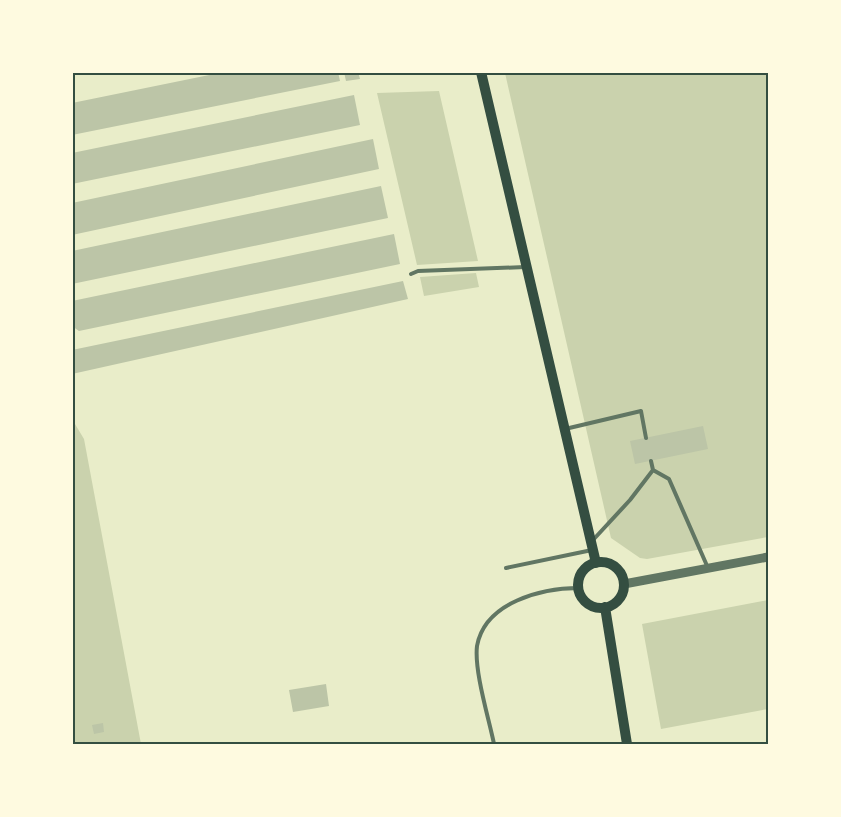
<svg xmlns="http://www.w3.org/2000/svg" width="841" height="817" viewBox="0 0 841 817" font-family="'Exo 2',sans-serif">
  <rect width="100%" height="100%" fill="#e9edc9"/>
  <path fill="#cad2ad" d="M505 73H768V537L647 559 640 558 611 538Z
    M439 91 478 261 417 265 377 93Z
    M476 273 479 287 424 296 420 277Z
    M72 419 84 439 141 744H73Z
    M768 600V709L661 729 642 624Z"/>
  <path fill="#bcc5a7" d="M224 72H338L340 81 72 135V103Z
    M344 72H358L360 79 346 81Z
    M354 95 360 125 72 184V153Z
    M373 139 379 169 72 235V203Z
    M381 186 388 218 72 284V251Z
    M394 234 400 264 79 331 72 326V301Z
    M403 281 408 299 72 374V350Z
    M703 426 708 449 635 464 630 441Z
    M326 684 329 706 293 712 289 690Z
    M103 723 104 732 94 734 92 725Z"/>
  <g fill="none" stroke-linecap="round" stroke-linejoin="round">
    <path stroke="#617663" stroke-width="4" d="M411 274 418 271 525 267
      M565 429 641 411 646 438
      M651 461 653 470 669 479 708 568
      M593 540 630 500 653 470
      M506 568 592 550
      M494 744C489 719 474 671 477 646 485 602 542 588 579 588"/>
    <path stroke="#617663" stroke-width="9" d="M624 584 768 557"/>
    <path stroke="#344e41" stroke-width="10" d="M481 72 596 563
      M578 585a23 23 0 1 1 46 0a23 23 0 1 1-46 0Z
      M605 607 627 744"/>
  </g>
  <rect width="841" height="817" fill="none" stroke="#fefae0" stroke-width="148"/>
  <rect x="74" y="74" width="693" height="669" fill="none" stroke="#344e41" stroke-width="2"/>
</svg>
